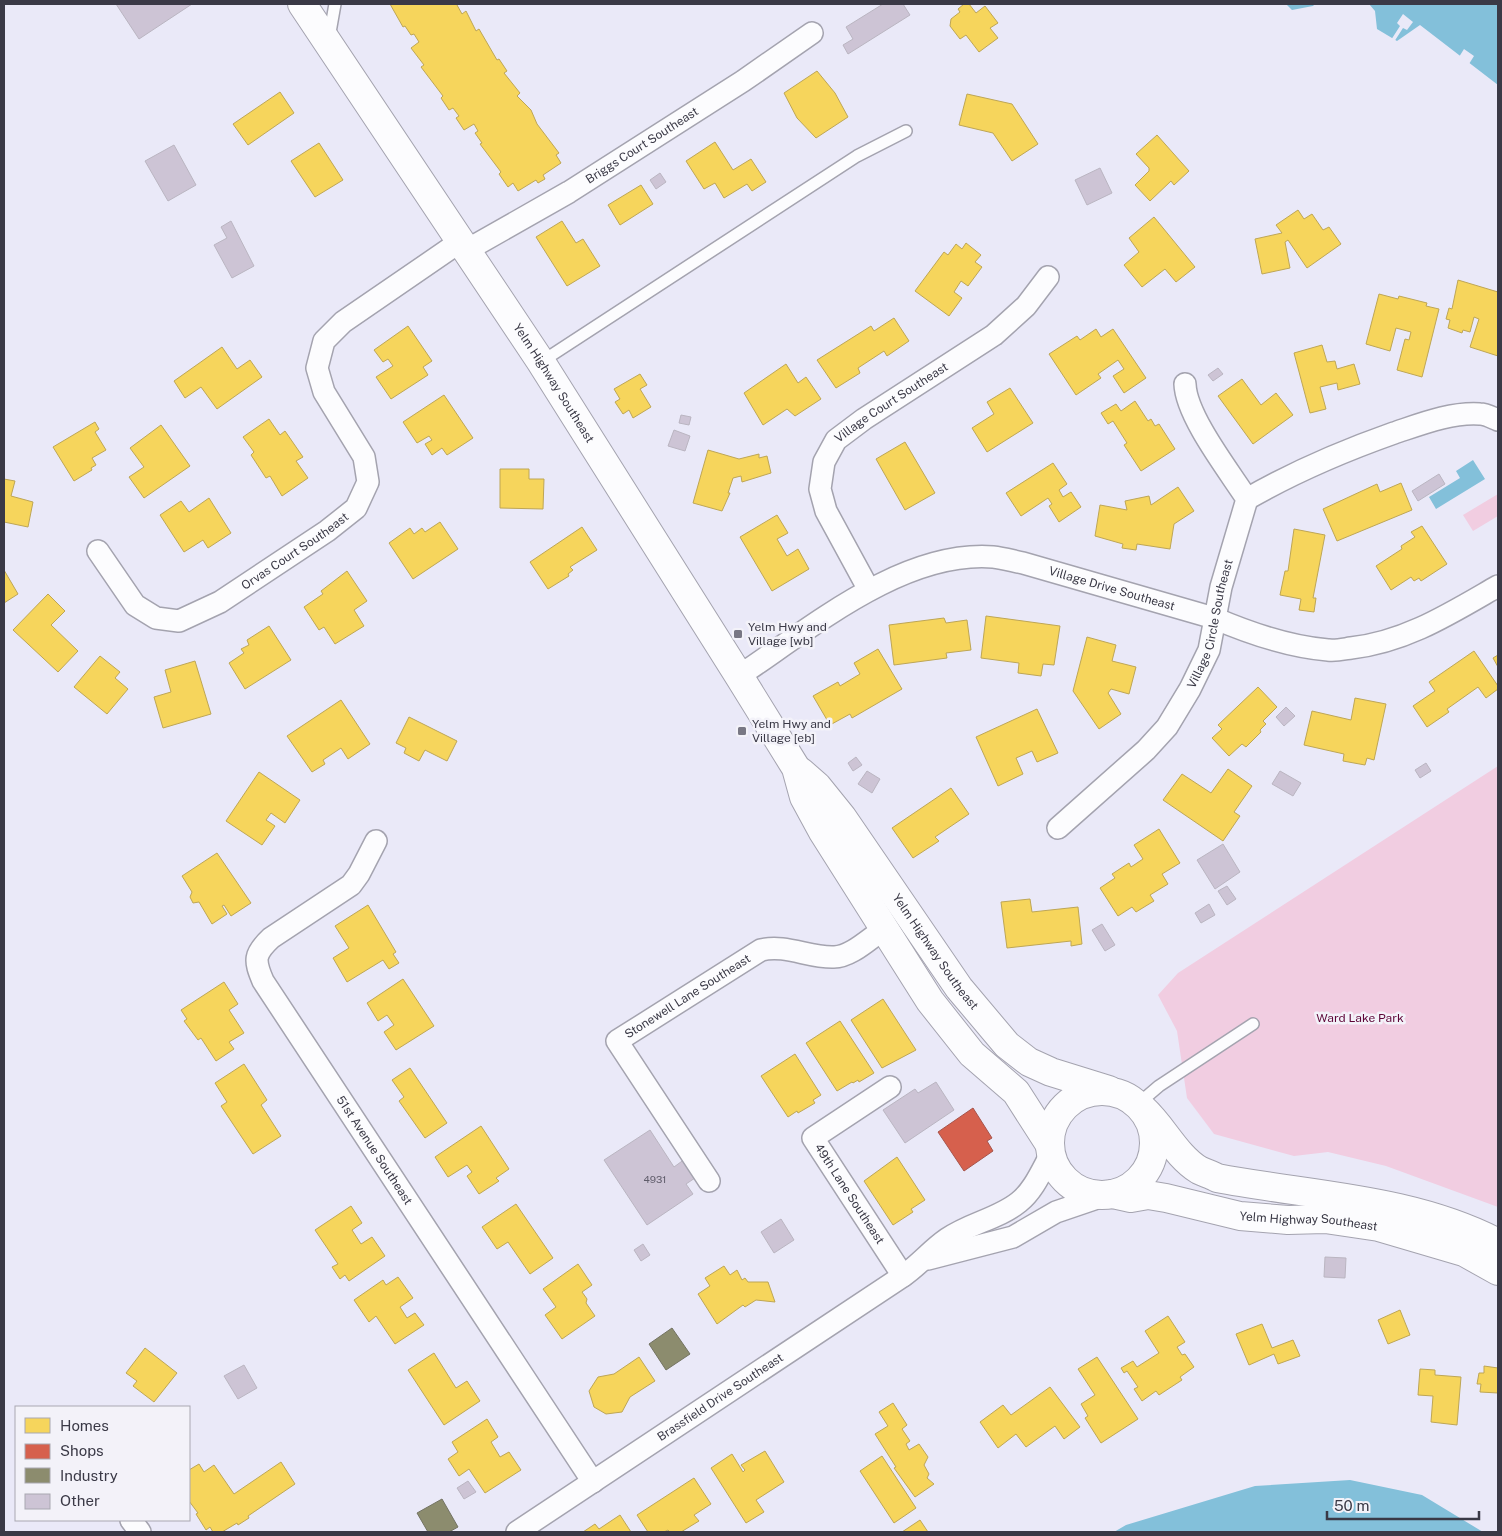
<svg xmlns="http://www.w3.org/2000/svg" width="1502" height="1536" viewBox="0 0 1502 1536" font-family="'Public Sans',sans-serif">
  <rect width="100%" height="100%" fill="#eae9f8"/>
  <path fill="#f1cde1" d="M1498 494V516L1473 531 1463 515Z
    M1498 766V1207L1386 1166 1328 1152 1294 1156 1214 1134 1187 1098 1177 1031 1158 995 1178 973Z"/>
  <path fill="#83c0da" d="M1286 4H1315L1313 6 1292 10Z
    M1369 4H1498V85L1420 25 1397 41 1377 29 1375 11Z
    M1473 460 1485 479 1436 509 1429 497 1460 478 1456 471Z
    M1350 1480 1422 1495 1483 1532H1114L1126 1525 1255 1486Z"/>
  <path fill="#eae9f8" d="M1403 14 1413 22 1407 30 1403 28 1394 42 1391 40 1400 26 1397 23Z
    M1464 49 1474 56 1469 64 1459 57Z"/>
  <path fill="#f6d55c" stroke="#bea655" d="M390 4H458L457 5 462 14 466 11 476 31 479 29 497 60 499 59 507 71 504 73 520 93 517 96 531 110 537 124 559 153 556 155 561 163 543 175 545 179 538 183 536 180 518 191 513 183 508 187 499 174 501 172 480 144 482 143 475 133 478 131 474 124 464 130 456 118 459 116 453 108 449 110 441 98 443 96 421 67 424 65 411 48 419 42 414 34 411 35 405 26 403 27Z
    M964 4H969L976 13 985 6 998 23 990 28 998 38 979 52 966 35 960 39 950 26 951 19 960 12 958 9Z
    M817 71 835 93 848 117 816 138 797 118 784 93Z
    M280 92 294 113 248 145 233 124Z
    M967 94 1012 104 1038 144 1012 161 993 133 959 125Z
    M1157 135 1189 171 1174 185 1171 181 1150 201 1135 185 1149 171V168L1136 154Z
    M715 142 733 170 751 159 766 182 752 191 747 184 724 198 715 183 704 189 686 161Z
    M319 143 343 180 315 197 291 161Z
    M641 185 653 204 620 225 608 205Z
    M1298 210 1304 219 1312 214 1323 230 1329 227 1341 244 1307 268 1288 240 1285 242 1290 268 1262 274 1255 239 1282 233 1276 225Z
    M1154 217 1195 267 1176 282 1165 269 1142 287 1124 265 1139 252 1129 238Z
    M562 221 576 243 583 239 600 266 567 286 536 237Z
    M966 243 981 255 975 262 982 267 968 286 961 281 954 292 962 298 949 316 915 291 944 252 948 255 956 244 962 249Z
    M1458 280 1498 292V356L1470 347 1479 319 1474 317 1470 332 1463 330 1462 333 1448 328 1450 320 1446 319 1449 308 1452 309Z
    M1379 294 1398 299 1399 296 1427 303 1426 306 1439 309 1422 377 1397 370 1405 339 1409 340 1411 332 1396 328 1390 351 1366 344Z
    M894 318 909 341 887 356 884 351 858 368 860 373 836 388 817 360 871 326 874 331Z
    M408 326 432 361 423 367 428 375 391 399 376 377 393 366 388 359 383 362 374 350Z
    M1096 329 1101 337 1113 329 1146 378 1124 393 1113 376 1124 369 1118 360 1098 374 1101 378 1076 395 1049 354 1077 336 1080 340Z
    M1322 345 1327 362 1335 361 1337 369 1354 364 1360 384 1338 390 1337 383 1320 387 1326 409 1310 413 1294 353Z
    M222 347 237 369 250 360 262 377 217 409 201 387 185 398 174 381Z
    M786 364 798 383 806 377 821 399 795 416 787 409 763 425 744 393Z
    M640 374 647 385 640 389 651 407 633 418 629 410 623 414 615 402 620 399 614 389Z
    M1242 379 1261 405 1276 393 1293 415 1253 444 1218 396Z
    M1010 388 1033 423 987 452 972 428 994 414 987 402Z
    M444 395 473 438 447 455 442 448 432 455 425 444 432 440 429 436 417 443 403 422Z
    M1135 401 1148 421 1151 419 1155 426 1159 424 1175 449 1141 471 1124 445 1127 443 1113 421 1108 424 1101 413 1116 404 1121 411Z
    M269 419 280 435 285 431 303 457 296 461 308 478 282 496 270 476 266 478 251 455 254 452 243 437Z
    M95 422 99 429 95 432 106 450 92 458 96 465 91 468 92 470 74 481 53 447Z
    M161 425 190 466 144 498 129 477 144 467 130 448Z
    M905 442 935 493 905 510 876 459Z
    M708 450 739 459 759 454V458L767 456 771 473 742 482 741 476 733 478 728 493H730L722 511 693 503Z
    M1053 463 1067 484 1059 490 1063 497 1071 492 1081 507 1059 522 1049 506 1052 504 1048 498 1021 516 1006 493Z
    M500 469H529V479H544L543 509 500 508Z
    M4 479 15 481 11 496 33 502 28 527 4 522Z
    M1401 483 1412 510 1337 541 1323 509 1377 484 1380 492Z
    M1178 487 1194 511 1174 524 1170 549 1137 544 1136 550 1122 548 1123 544 1095 536 1100 505 1127 510 1125 501 1149 496 1151 505Z
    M209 498 231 533 208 548 203 540 184 552 160 515 181 501 189 512Z
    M777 515 788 533 777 539 787 556 798 549 809 569 772 591 740 537Z
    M440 522 458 549 413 579 389 543 410 528 414 534 422 528 425 532Z
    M1422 526 1447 564 1421 581 1419 578 1414 581 1411 577 1391 590 1376 566 1402 549 1401 546 1415 537 1411 532Z
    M582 527 597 550 570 567 573 570 568 574 569 576 548 589 530 562Z
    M1294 529 1325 535 1313 598H1316L1314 612 1299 610 1301 599 1280 595 1285 571H1288Z
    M4 570 18 594 4 603Z
    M347 571 367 601 354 610 364 626 335 644 324 627 319 630 304 607 323 594 321 591Z
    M48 594 65 611 51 625 78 651 58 672 13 630Z
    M986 616 1060 626 1054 665 1043 664 1041 676 1018 673 1019 663 981 658Z
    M944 618 946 623 967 620 971 650 946 653 947 658 894 665 889 625Z
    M269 626 291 660 245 689 229 663 244 653 241 649 249 645 247 640Z
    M1087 637 1116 645 1112 661 1136 667 1129 694 1111 689 1108 693 1121 714 1099 729 1073 691Z
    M878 649 902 689 852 718 850 714 830 725 813 696 838 682 840 686 860 674 854 663Z
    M1474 651 1498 686V689L1486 698 1478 687 1447 709 1449 712 1427 727 1413 706 1435 691 1429 682Z
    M1498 655V667L1493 658Z
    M100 656 120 672 115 678 128 689 107 714 74 687Z
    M195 661 211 714 163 728 154 697 171 692 165 670Z
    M1258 687 1277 707 1263 721 1266 724 1260 730 1261 732 1246 747 1242 744 1229 756 1212 738 1222 729 1218 725Z
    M1355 698 1386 704 1374 760 1367 758 1365 765 1343 761 1344 754 1304 745 1312 711 1351 720Z
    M341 700 370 744 348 759 341 748 323 760 325 764 312 772 287 736Z
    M1037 709 1058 753 1037 762 1032 751 1016 758 1023 774 998 786 976 737Z
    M409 717 457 741 447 761 425 750 419 761 404 753 406 748 396 743Z
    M1228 769 1252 786 1234 812 1240 816 1223 841 1163 800 1182 774 1211 793Z
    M259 772 300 800 285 823 271 813 266 820 275 826 262 845 226 821Z
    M951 788 969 814 935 837 939 841 913 858 892 828Z
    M1159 829 1180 863 1162 874 1168 884 1150 895 1154 901 1136 912 1132 907 1118 916 1100 888 1115 878 1112 874 1129 863 1131 867 1143 859 1134 845Z
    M217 853 251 903 231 916 224 905 222 906 227 914 212 924 199 902 193 903 190 897 192 892 182 876Z
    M1030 899 1032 912 1078 907 1082 944 1071 946V941L1007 948 1001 902Z
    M368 905 396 952 393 954 399 963 389 969 383 960 347 982 333 958 349 948 335 926Z
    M403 979 434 1026 396 1050 384 1032 394 1025 387 1015 378 1021 367 1003Z
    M224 982 238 1004 229 1010 244 1033 229 1042 234 1049 216 1061 201 1038 198 1040 184 1021 187 1019 181 1010Z
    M883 999 916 1050 882 1068 851 1020Z
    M840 1021 874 1073 859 1082 858 1080 853 1083 852 1082 837 1091 806 1043Z
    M795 1054 821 1095 813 1100 815 1103 798 1113 797 1111 788 1117 761 1076Z
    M244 1064 267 1100 261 1105 281 1136 253 1154 221 1106 227 1102 215 1083Z
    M410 1068 447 1123 425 1138 399 1101 404 1097 392 1080Z
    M481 1126 509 1169 496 1178 499 1181 479 1194 467 1176 472 1172 467 1165 448 1177 435 1157Z
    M897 1157 925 1200 911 1209 913 1212 893 1225 864 1181Z
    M516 1204 553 1258 530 1274 508 1242 497 1249 482 1227Z
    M351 1206 362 1223 352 1230 361 1244 372 1237 385 1256 349 1281 345 1275 340 1279 332 1267 338 1264 315 1230Z
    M578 1264 592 1285 582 1292 587 1299 586 1303 595 1316 562 1339 545 1315 556 1307 543 1289Z
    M724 1266 730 1275 737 1270 742 1280 745 1278 748 1282H768L775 1302 756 1300 745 1307 743 1305 717 1324 698 1294 710 1286 705 1278Z
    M398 1277 413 1298 400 1307 407 1318 415 1313 424 1325 395 1344 376 1316 369 1322 354 1300 383 1280 386 1285Z
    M1400 1310 1410 1335 1388 1344 1378 1320Z
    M1168 1316 1185 1342 1177 1347 1182 1355 1185 1354 1194 1367 1180 1377 1182 1380 1159 1395 1156 1391 1142 1401 1134 1389 1138 1387 1127 1371 1124 1373 1121 1368 1133 1361 1137 1367 1159 1353 1145 1331Z
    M1262 1324 1272 1348 1293 1340 1300 1356 1278 1364 1274 1354 1249 1365 1236 1334Z
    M145 1348 177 1373 154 1402 133 1386 137 1381 126 1373Z
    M434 1353 456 1388 467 1381 480 1401 444 1425 408 1370Z
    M639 1357 655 1381 630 1397 622 1412 606 1414 594 1407 589 1391 598 1377 614 1374Z
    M1097 1357 1138 1419 1101 1443 1085 1418 1088 1416 1081 1404 1095 1395 1078 1369Z
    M1484 1366 1498 1368V1393L1480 1392 1481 1384H1477L1479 1373H1484Z
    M1420 1369 1435 1370V1375L1461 1377 1457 1425 1431 1422 1433 1396 1418 1395Z
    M1050 1387 1080 1427 1064 1439 1055 1426 1026 1447 1016 1434 998 1448 980 1422 1003 1405 1011 1415Z
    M893 1403 907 1425 902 1429 910 1441 906 1444 909 1450 919 1444 928 1457 924 1465 929 1474 927 1478 934 1484 915 1497 894 1468 896 1467 875 1434 888 1426 879 1412Z
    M487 1419 498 1437 491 1442 500 1457 509 1452 521 1470 485 1493 469 1469 459 1476 448 1459 458 1452 452 1442Z
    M765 1451 784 1482 756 1500 764 1512 746 1523 711 1468 732 1454 743 1472 745 1470 741 1465Z
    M882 1456 916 1508 894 1523 860 1471Z
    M281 1462 295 1484 248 1516 249 1518 238 1525 237 1523 222 1532H213L210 1527 206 1530 196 1514 198 1513 189 1501V1470L199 1464 204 1472 214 1465 234 1494Z
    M694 1478 711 1504 694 1515 699 1521 681 1532H670L668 1530 664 1532H648L637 1515Z
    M620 1515 631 1532H583L595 1524 599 1529Z
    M920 1520 928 1532H902Z"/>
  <path fill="#d6604d" stroke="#a7544b" d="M973 1108 992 1138 987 1141 993 1151 964 1171 938 1132Z"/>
  <path fill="#8c8c6e" stroke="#737362" d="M672 1328 690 1354 666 1370 649 1344Z
    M442 1499 458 1527 449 1532H428L417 1513Z"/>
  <path fill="#cdc4d5" stroke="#bab5c1" d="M116 4H192L139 39Z
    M883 4H903L910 15 848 54 843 45 853 39 846 27Z
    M174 145 196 185 168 201 145 161Z
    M1100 168 1112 193 1087 205 1075 180Z
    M660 173 666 182 656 189 650 180Z
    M231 221 254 266 232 278 214 245 227 238 221 227Z
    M1218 368 1223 374 1213 381 1208 375Z
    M681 415 691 417 689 425 679 423Z
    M674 430 690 436 685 451 668 446Z
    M1439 474 1445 484 1418 501 1412 491Z
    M1286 707 1295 716 1284 726 1276 717Z
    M856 757 862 765 853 771 848 763Z
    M1426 763 1431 771 1420 778 1415 770Z
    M867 771 880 779 872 793 858 784Z
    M1280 771 1301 783 1293 796 1272 784Z
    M1223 844 1240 872 1215 889 1197 860Z
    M1227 886 1236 899 1227 905 1218 891Z
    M1209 904 1215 915 1201 923 1195 913Z
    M1102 924 1115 945 1105 951 1092 930Z
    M936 1082 954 1110 905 1143 883 1110 915 1089 918 1093Z
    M650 1130 674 1167 689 1156 701 1174 686 1184 693 1194 647 1225 604 1160Z
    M781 1219 794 1240 774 1253 761 1232Z
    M643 1244 650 1255 641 1261 634 1250Z
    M1325 1257 1346 1258 1345 1278 1324 1277Z
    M244 1365 257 1388 238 1399 224 1376Z
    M468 1481 476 1492 464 1499 457 1488Z"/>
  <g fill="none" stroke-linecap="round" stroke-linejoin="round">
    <defs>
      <path id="service" d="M329 38 335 4
        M541 362 857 156 906 131
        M1138 1104 1159 1086 1253 1024"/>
      <g id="minor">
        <path id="s1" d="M467 250 569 192 743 81 812 33"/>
        <path d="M1247 499C1294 472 1343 451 1394 433 1421 424 1451 412 1480 414 1486 414 1493 418 1498 420"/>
        <path id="s2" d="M98 551 135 605 156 618 179 621 220 602 327 531 356 508 368 482 364 457 324 392 317 368 324 341 343 322 461 241"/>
        <path id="s3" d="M869 590 826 511 820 489 824 462 836 440 864 419 994 335 1026 306 1048 277"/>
        <path id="s4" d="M739 676C811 628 903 550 993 557 1003 558 1013 561 1023 563L1214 618C1249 633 1290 647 1328 650 1336 651 1344 649 1351 648 1406 642 1451 613 1498 586"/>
        <path id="s5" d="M1058 828 1146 750 1167 727 1190 689 1209 650 1221 587 1247 499C1229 471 1186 416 1185 384"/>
        <path id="s6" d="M376 841 359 874 351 885 271 938C254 954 254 960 263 981L593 1482"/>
        <path id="s7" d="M890 1087 813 1138 903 1276"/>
        <path id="s8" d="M709 1181 617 1041 761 950C786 944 809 958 834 957 851 957 870 938 884 929"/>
        <path d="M928 1259 1013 1237 1056 1212 1106 1195"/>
        <path d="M131 1520 140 1532"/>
        <path id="s9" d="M517 1532 903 1276C919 1265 931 1250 947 1239 970 1223 998 1219 1019 1202 1034 1190 1042 1170 1051 1154"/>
      </g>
      <g id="secondary">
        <path id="s10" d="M302 4 541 362 739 676 796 768 804 797 823 832 930 1001 972 1054 1016 1092 1050 1145"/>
        <path id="s11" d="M801 772 817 786 842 817 959 988 1007 1045 1029 1062 1051 1072 1109 1090"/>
        <circle cx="1102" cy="1143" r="52"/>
        <path d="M1143 1109C1163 1127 1176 1156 1199 1170 1205 1173 1212 1175 1217 1178 1311 1196 1412 1198 1498 1243"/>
        <path id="s12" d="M1113 1194 1131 1198 1148 1195 1166 1198 1240 1216 1288 1220 1325 1219 1379 1227 1464 1252 1498 1271"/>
      </g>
    </defs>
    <use href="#service" stroke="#a4a3af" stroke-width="14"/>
    <use href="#minor" stroke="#a4a3af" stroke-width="24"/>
    <use href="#secondary" stroke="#a4a3af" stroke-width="30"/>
    <use href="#service" stroke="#fcfcfe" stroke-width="11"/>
    <use href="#minor" stroke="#fcfcfe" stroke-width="21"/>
    <use href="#secondary" stroke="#fcfcfe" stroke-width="28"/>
  </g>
  <g fill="#787784" stroke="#f3f2f9" stroke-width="2">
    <rect x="733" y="629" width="10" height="10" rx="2.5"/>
    <rect x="737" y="726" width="10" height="10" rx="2.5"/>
  </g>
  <g text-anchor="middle" stroke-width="5" stroke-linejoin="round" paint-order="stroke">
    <g font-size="10" fill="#5f5c6a">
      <text x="655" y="1183">4931</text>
    </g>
    <g font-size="12" fill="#3a3946" stroke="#f3f2f9">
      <text dy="4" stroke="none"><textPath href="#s1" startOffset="204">Briggs Court Southeast</textPath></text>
      <text dy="4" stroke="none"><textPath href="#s10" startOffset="455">Yelm Highway Southeast</textPath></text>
      <text dy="4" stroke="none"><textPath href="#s3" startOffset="232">Village Court Southeast</textPath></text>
      <text dy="4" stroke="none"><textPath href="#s2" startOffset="249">Orvas Court Southeast</textPath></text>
      <text dy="4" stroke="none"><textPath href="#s4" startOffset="409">Village Drive Southeast</textPath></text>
      <text dy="4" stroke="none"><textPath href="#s5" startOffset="262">Village Circle Southeast</textPath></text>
      <text dy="4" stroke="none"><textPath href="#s11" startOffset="225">Yelm Highway Southeast</textPath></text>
      <text dy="4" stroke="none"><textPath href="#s8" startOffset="251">Stonewell Lane Southeast</textPath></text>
      <text dy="4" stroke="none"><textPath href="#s6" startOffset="398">51st Avenue Southeast</textPath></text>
      <text dy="4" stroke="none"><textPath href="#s7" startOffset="159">49th Lane Southeast</textPath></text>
      <text dy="4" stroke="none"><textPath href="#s12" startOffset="199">Yelm Highway Southeast</textPath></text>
      <text dy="4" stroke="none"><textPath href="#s9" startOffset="244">Brassfield Drive Southeast</textPath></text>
    </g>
    <g font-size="12" fill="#3a3946" stroke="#f3f2f9" text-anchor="start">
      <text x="748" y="631">Yelm Hwy and<tspan x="748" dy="14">Village [wb]</tspan></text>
      <text x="752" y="728">Yelm Hwy and<tspan x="752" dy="14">Village [eb]</tspan></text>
    </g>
    <g font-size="12" fill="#5d0537" stroke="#f3f2f9">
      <text x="1360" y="1022">Ward Lake Park</text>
    </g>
  </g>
  <rect width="1502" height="1536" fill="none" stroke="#3a3946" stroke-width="10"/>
  <rect x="15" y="1406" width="175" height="115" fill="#f3f2f9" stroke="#a9a8b1"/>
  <rect x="25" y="1418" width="25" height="15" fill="#f6d55c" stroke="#a9a8b1"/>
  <text x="60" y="1431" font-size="15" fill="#3a3946">Homes</text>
  <rect x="25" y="1444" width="25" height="15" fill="#d6604d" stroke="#a9a8b1"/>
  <text x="60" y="1456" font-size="15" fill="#3a3946">Shops</text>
  <rect x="25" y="1468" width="25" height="15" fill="#8c8c6e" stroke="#a9a8b1"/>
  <text x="60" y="1481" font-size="15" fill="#3a3946">Industry</text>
  <rect x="25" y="1494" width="25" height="15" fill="#cdc4d5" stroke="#a9a8b1"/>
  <text x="60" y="1506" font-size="15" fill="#3a3946">Other</text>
  <path d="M1327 1511v8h152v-8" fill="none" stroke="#3a3946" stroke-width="2.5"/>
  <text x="1334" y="1511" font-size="15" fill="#3a3946" stroke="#f3f2f9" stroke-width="4" paint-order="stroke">50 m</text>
</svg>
